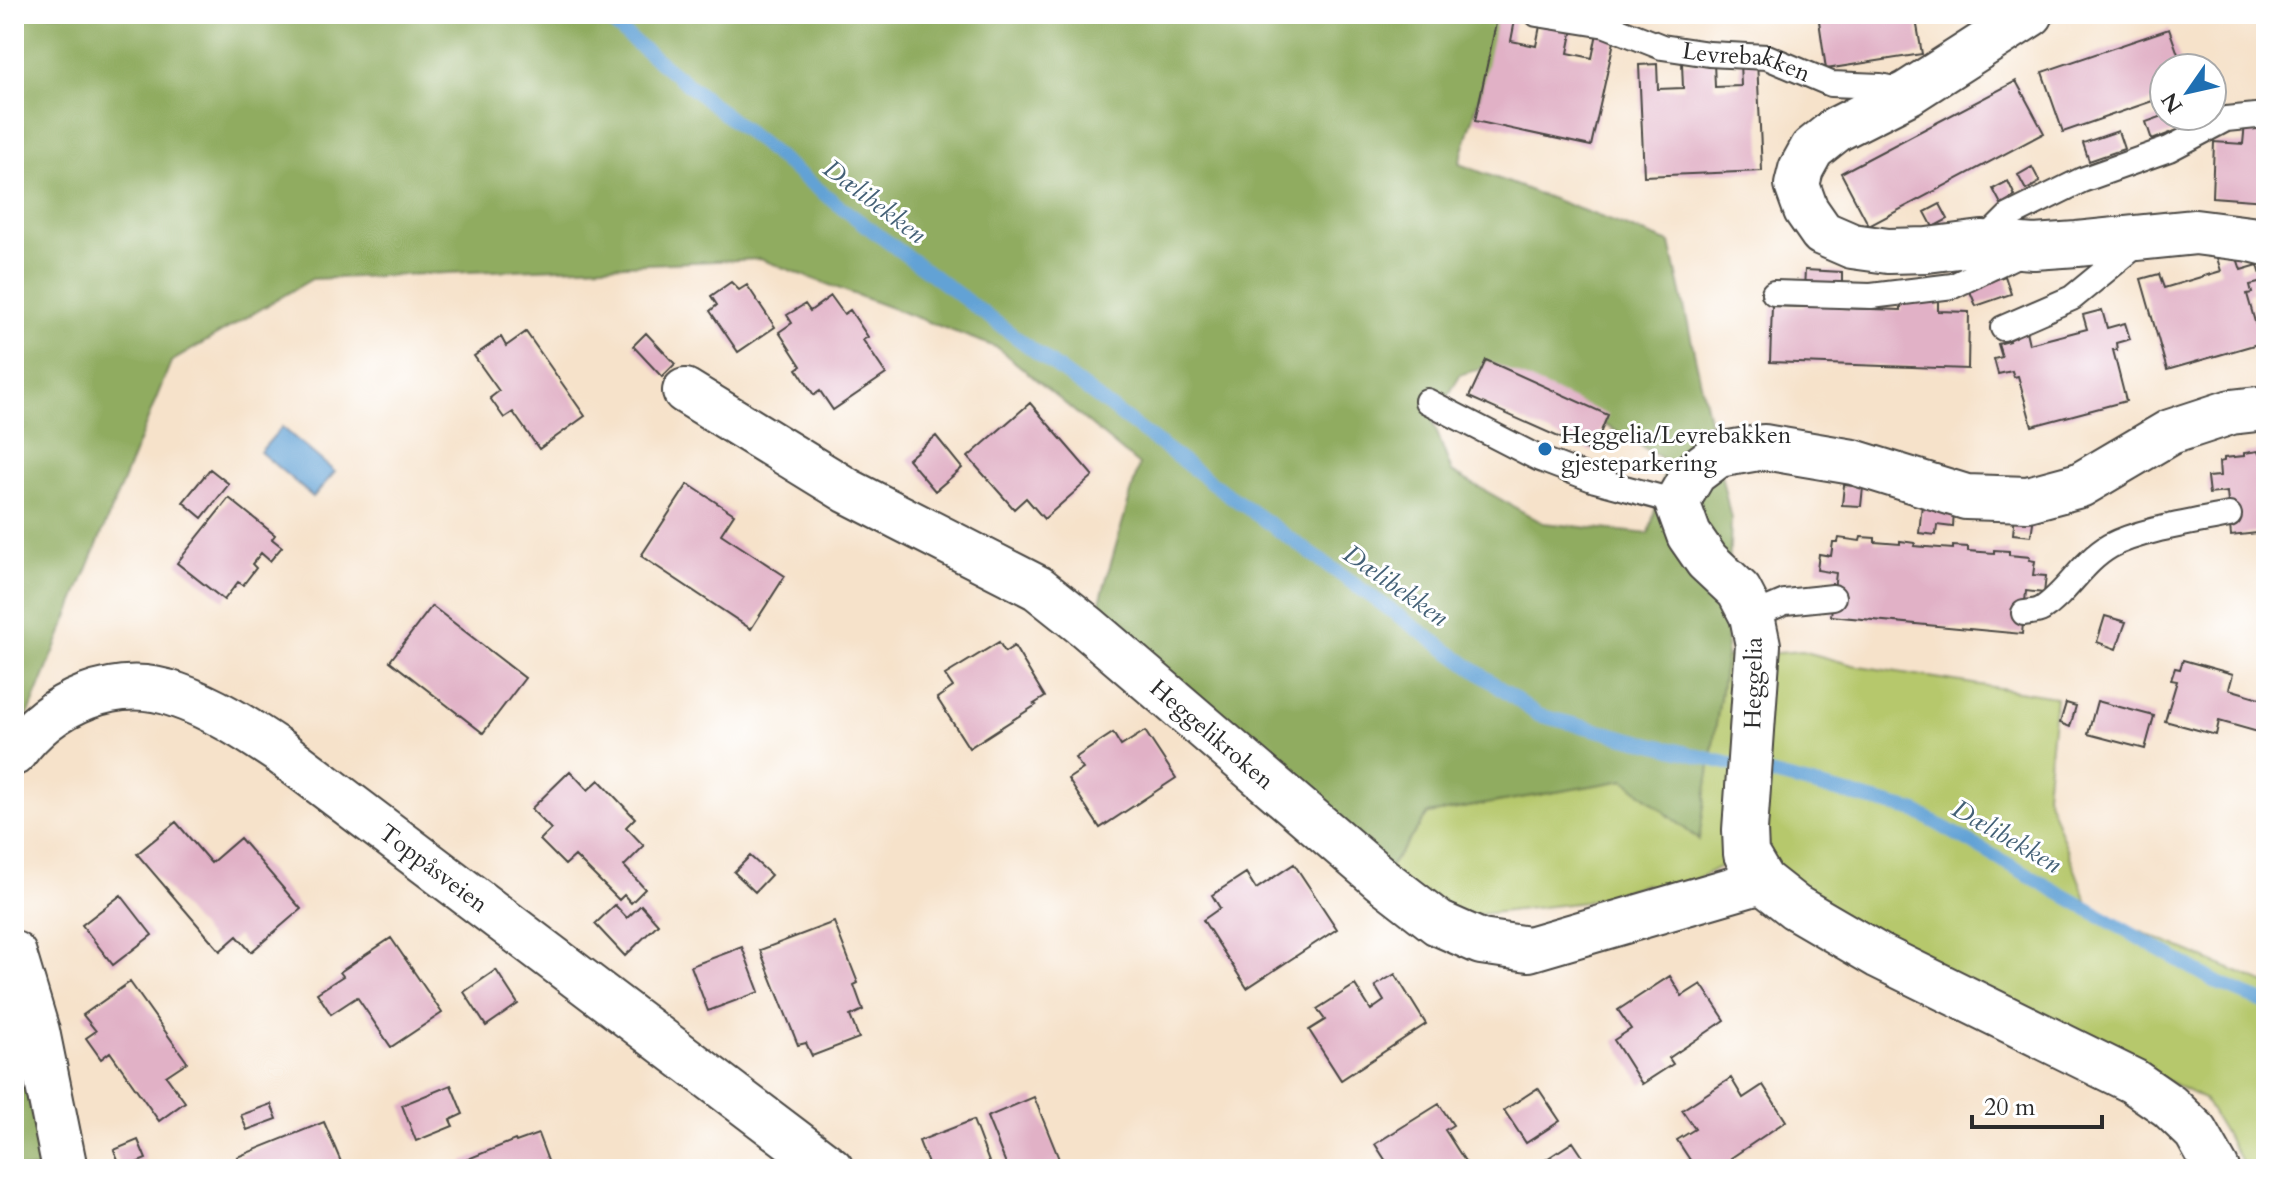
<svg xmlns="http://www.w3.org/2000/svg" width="2280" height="1183" viewBox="0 0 2280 1183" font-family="Cardo,serif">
  <rect width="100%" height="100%" fill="#fff"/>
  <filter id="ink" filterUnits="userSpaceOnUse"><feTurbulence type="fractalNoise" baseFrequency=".0125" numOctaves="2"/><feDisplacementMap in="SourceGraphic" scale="16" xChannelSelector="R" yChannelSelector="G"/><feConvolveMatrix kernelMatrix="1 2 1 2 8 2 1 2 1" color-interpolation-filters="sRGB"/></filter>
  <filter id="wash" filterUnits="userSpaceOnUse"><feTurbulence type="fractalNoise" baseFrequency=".006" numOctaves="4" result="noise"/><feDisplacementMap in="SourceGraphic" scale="32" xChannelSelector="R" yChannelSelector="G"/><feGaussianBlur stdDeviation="1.8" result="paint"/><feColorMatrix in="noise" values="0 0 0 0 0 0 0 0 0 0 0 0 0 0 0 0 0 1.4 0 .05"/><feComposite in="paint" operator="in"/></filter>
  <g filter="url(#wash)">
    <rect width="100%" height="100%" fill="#f6e2ca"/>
    <path fill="#b6c86c" stroke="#707a4c" stroke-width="2" d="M1802 651 1853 665 2056 697 2046 794 2091 911 2266 984V1169H2246L2204 1099 1725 864 1667 894 1646 884 1585 902 1457 917 1381 879 1428 814 1625 780 1698 839 1726 657Z"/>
    <path fill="#90ac60" stroke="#5e6c46" stroke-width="2" fill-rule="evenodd" d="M14 14H1505L1459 164 1670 243 1731 519 1726 657 1699 840 1625 780 1428 814 1381 879 1095 619 1139 465 998 348 760 259 312 279 171 362 30 711 14 736ZM1493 364 1627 437 1667 462 1649 534 1543 523 1452 472 1433 422 1460 375Z
      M14 1046 38 1135 37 1169H14Z"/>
    <path fill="#62a2d5" stroke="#466680" stroke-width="2" d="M282 427 335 472 313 497 260 452Z"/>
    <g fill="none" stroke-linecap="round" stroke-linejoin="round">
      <path stroke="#62a2d5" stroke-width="14" d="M600 14 838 205 1219 488 1538 715 1915 811 2220 984 2266 1003"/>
    </g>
    <g id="blocks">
      <path fill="#e1b1c6" d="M1498 14 1516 15 1511 41 1536 46 1541 21 1573 28 1568 53 1592 58 1597 33 1615 37 1591 146 1475 121Z
        M1818 14H1915L1922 54 1826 69Z
        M2169 29 2183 68H2164V97L2063 132 2042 72Z
        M1757 60 1762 171 1644 176 1639 65 1657 64 1658 89 1683 88 1682 63 1714 62 1715 87 1741 86 1740 61Z
        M2016 81 2044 133 1869 226 1841 173Z
        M2163 116H2182L2186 127 2152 140 2146 122Z
        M2245 123 2266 124V201L2212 197 2214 142 2243 144Z
        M2118 131 2124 149 2089 161 2083 143Z
        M2032 167 2040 182 2026 190 2018 175Z
        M2008 181 2015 196 2001 204 1993 189Z
        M1940 204 1948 219 1933 227 1925 212Z
        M2235 252 2241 270 2258 265 2263 282 2250 285 2252 293 2247 294 2261 343 2167 370 2141 279 2159 274 2164 288 2221 271 2217 258Z
        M1805 270 1842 272V290L1804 289Z
        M2005 276 2011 294 1976 306 1969 289Z
        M731 282 739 290 747 285 775 327 738 352 710 311 717 305 711 296Z
        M831 296 844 314 850 310 868 337 863 340 886 374 833 410 820 391 814 395 797 369 801 366 779 332 792 323 787 315 805 304 810 311Z
        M1804 297 1841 298V308L1901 310V299L1938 301V311L1969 312 1968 369 1770 362 1772 306 1804 307Z
        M2102 310 2107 328 2125 323 2130 339 2116 343 2117 350H2113L2126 401 2032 426 2018 376 2014 377 2012 371 1998 374 1994 359 2002 357 1998 344 2009 341 2007 336 2026 331 2029 344 2087 329 2083 315Z
        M526 332 585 416 539 449 513 412 504 418 490 398 499 391 474 356 501 337 506 346Z
        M646 333 675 364 662 377 633 346Z
        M1486 360 1608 415 1592 452 1469 397Z
        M1030 403 1093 476 1044 519 1026 498 1014 509 968 457Z
        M936 436 962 468 935 491 908 459Z
        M2258 451 2259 454 2266 453V532L2231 536 2227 492 2209 494 2207 477 2220 476 2219 462 2224 461V458L2244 456V453Z
        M210 469 229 484 202 518 183 502Z
        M688 484 734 514 721 534 785 576 751 629 641 556Z
        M1844 485 1863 487 1861 506 1842 505Z
        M229 498 275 535 272 539 282 547 270 561 261 553 252 564 256 568 243 585 238 582 224 600 177 563Z
        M1922 504 1954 508 1953 527 1937 525 1936 535 1919 533Z
        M2015 514 2034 516 2031 536 2013 534Z
        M1861 537 1875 538V542L1900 544V541L1915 543 1914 546 1953 549V546L1968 547V551L1994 553V550L2009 551V555L2030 557 2029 560 2035 561 2033 575 2046 576 2044 593 2026 591 2022 634 1831 616 1836 573 1817 570 1819 554 1831 556 1833 542H1838L1839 538 1860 541Z
        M432 606 525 678 483 733 390 661Z
        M2105 616 2126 622 2116 649 2097 642Z
        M999 642 1005 652 1014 646 1045 697 1034 704 1036 705 969 748 937 698 953 687 945 675Z
        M2183 660 2233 674 2229 689 2266 700 2265 734 2219 721 2216 735 2165 721 2177 681 2171 680 2175 668 2180 669Z
        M2097 701 2154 716 2145 749 2088 734Z
        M2066 703 2076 706 2070 727 2060 723Z
        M1145 731 1176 778 1100 828 1068 779 1083 769 1075 758 1113 733 1121 746Z
        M570 771 588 790 599 780 635 818 626 827 644 846 624 866 645 889 631 903 624 895 619 900 575 856 565 865 540 840 551 829 531 809Z
        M176 822 211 863 240 838 301 909 251 952 237 936 220 951 137 854Z
        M750 856 771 875 755 892 734 872Z
        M1294 864 1337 929 1247 988 1203 920 1220 908 1212 895 1246 873 1256 889Z
        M121 895 152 935 113 965 82 925Z
        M615 905 627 918 641 905 658 924 625 956 595 924Z
        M834 922 858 983 854 985 863 1010 850 1016 859 1038 812 1056 806 1043 798 1045 760 950Z
        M391 938 442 1013 391 1047 357 997 331 1014 317 993 343 976 340 972Z
        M742 947 759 992 708 1011 691 966Z
        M496 970 518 1004 486 1026 464 992Z
        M1395 974 1426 1024 1341 1080 1309 1030 1325 1020 1317 1009 1355 985 1371 1010 1384 1001 1375 986Z
        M1670 976 1682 996 1701 984 1725 1020 1669 1058 1673 1064 1642 1084 1614 1040 1631 1029 1618 1010Z
        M130 982 187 1062 166 1076 185 1102 159 1121 110 1052 101 1059 86 1038 96 1031 83 1015Z
        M1731 1078 1743 1098 1763 1085 1786 1121 1731 1158 1735 1164 1728 1169H1696L1677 1140 1695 1129 1682 1110Z
        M451 1085 463 1114 450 1120 453 1126 416 1141 402 1105Z
        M1538 1088 1560 1121 1526 1143 1504 1110Z
        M1034 1097 1063 1169H1001L1007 1166 987 1117Z
        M271 1104 277 1119 247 1130 241 1115Z
        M1439 1104 1453 1125 1445 1130 1470 1169H1391L1375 1144Z
        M973 1120 989 1162 971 1169H930L919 1141Z
        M324 1122 344 1169H242L237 1157Z
        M538 1134 551 1169H466L463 1161 515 1140 516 1142Z
        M138 1140 146 1159 122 1169 114 1150Z
        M1573 1142 1591 1169H1542L1539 1164Z"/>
    </g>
  </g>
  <g filter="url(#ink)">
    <use href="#blocks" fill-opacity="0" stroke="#494643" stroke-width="2"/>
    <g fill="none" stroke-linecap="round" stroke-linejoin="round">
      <defs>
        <g id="service">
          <path id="s1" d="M1537 14 1606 25 1662 47 1709 54 1767 57 1831 84 1880 86 1903 91"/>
          <path d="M1982 243 2009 216 2082 180 2169 149 2226 119 2266 115"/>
          <path d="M1774 293 1871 296 1953 286 2021 253"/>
          <path d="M2003 328 2072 298 2139 243"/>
          <path d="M1427 401 1540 459 1595 480 1677 502"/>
          <path d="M2024 613C2030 612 2037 612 2042 609 2067 593 2082 562 2110 546 2139 530 2195 522 2229 515"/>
          <path d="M1752 616 1785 602 1833 597"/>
        </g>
        <g id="minor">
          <path d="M2031 14 1908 93 1837 129 1812 149 1801 169 1797 185 1806 210 1822 233 1852 246 1888 251 1927 250 1982 243 2034 247 2077 244 2195 232 2250 239 2266 243"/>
          <path id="s2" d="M685 391 848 491 1038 588 1087 627 1381 879 1438 923 1481 942 1529 949 1762 881"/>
          <path id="s3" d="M14 753C50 703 116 673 176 695 214 708 246 729 279 751L831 1169"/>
          <path d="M14 954 37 1031 65 1169"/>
          <path d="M2217 1169 2196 1132 2169 1106 2133 1081 1879 956 1795 907 1762 881 1746 854 1745 830 1758 645 1752 616 1739 591 1707 561 1689 535 1677 502 1694 473 1718 455 1764 447 1853 462 1966 497 2028 499 2080 485 2170 432 2231 412 2266 408"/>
        </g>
      </defs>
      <use href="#service" stroke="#494643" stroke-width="28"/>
      <use href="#minor" stroke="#494643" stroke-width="48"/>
      <use href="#service" stroke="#fff" stroke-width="24"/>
      <use href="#minor" stroke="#fff" stroke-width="44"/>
    </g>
  </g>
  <circle fill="#1f6fb2" stroke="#fff" stroke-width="3" cx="1545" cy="449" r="8"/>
  <g text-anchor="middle" stroke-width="6" stroke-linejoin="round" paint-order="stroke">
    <g font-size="24" fill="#2b2b2b" stroke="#fff">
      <text dy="8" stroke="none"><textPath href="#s1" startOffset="216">Levrebakken</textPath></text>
      <text transform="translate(1753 683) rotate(-89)" y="8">Heggelia</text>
      <text dy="8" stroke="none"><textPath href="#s2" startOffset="632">Heggelikroken</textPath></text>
      <text dy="8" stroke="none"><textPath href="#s3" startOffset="496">Toppåsveien</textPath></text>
    </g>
    <g font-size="24" fill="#2b2b2b" stroke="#fff" text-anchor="start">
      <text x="1561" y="443">Heggelia/Levrebakken<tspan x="1561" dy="28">gjesteparkering</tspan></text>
    </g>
    <g font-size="26" font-style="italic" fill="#446177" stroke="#fff">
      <text transform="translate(875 201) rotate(37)" y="9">Dælibekken</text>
      <text transform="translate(1396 585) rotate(35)" y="9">Dælibekken</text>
      <text transform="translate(2007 836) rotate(30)" y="9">Dælibekken</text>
    </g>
  </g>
  <rect width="2280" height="1183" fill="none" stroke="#fff" stroke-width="48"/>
  <g transform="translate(2188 92) rotate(236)"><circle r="38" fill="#ffffff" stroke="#aaaaaa" stroke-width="2"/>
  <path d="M0-6L14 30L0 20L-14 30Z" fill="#1f6fb2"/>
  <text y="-12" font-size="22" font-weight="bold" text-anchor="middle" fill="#2b2b2b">N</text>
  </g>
  <path d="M1972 1115v12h130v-12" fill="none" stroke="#2b2b2b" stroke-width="4"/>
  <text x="1984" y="1115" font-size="24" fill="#2b2b2b" stroke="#ffffff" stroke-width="6" paint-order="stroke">20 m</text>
</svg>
